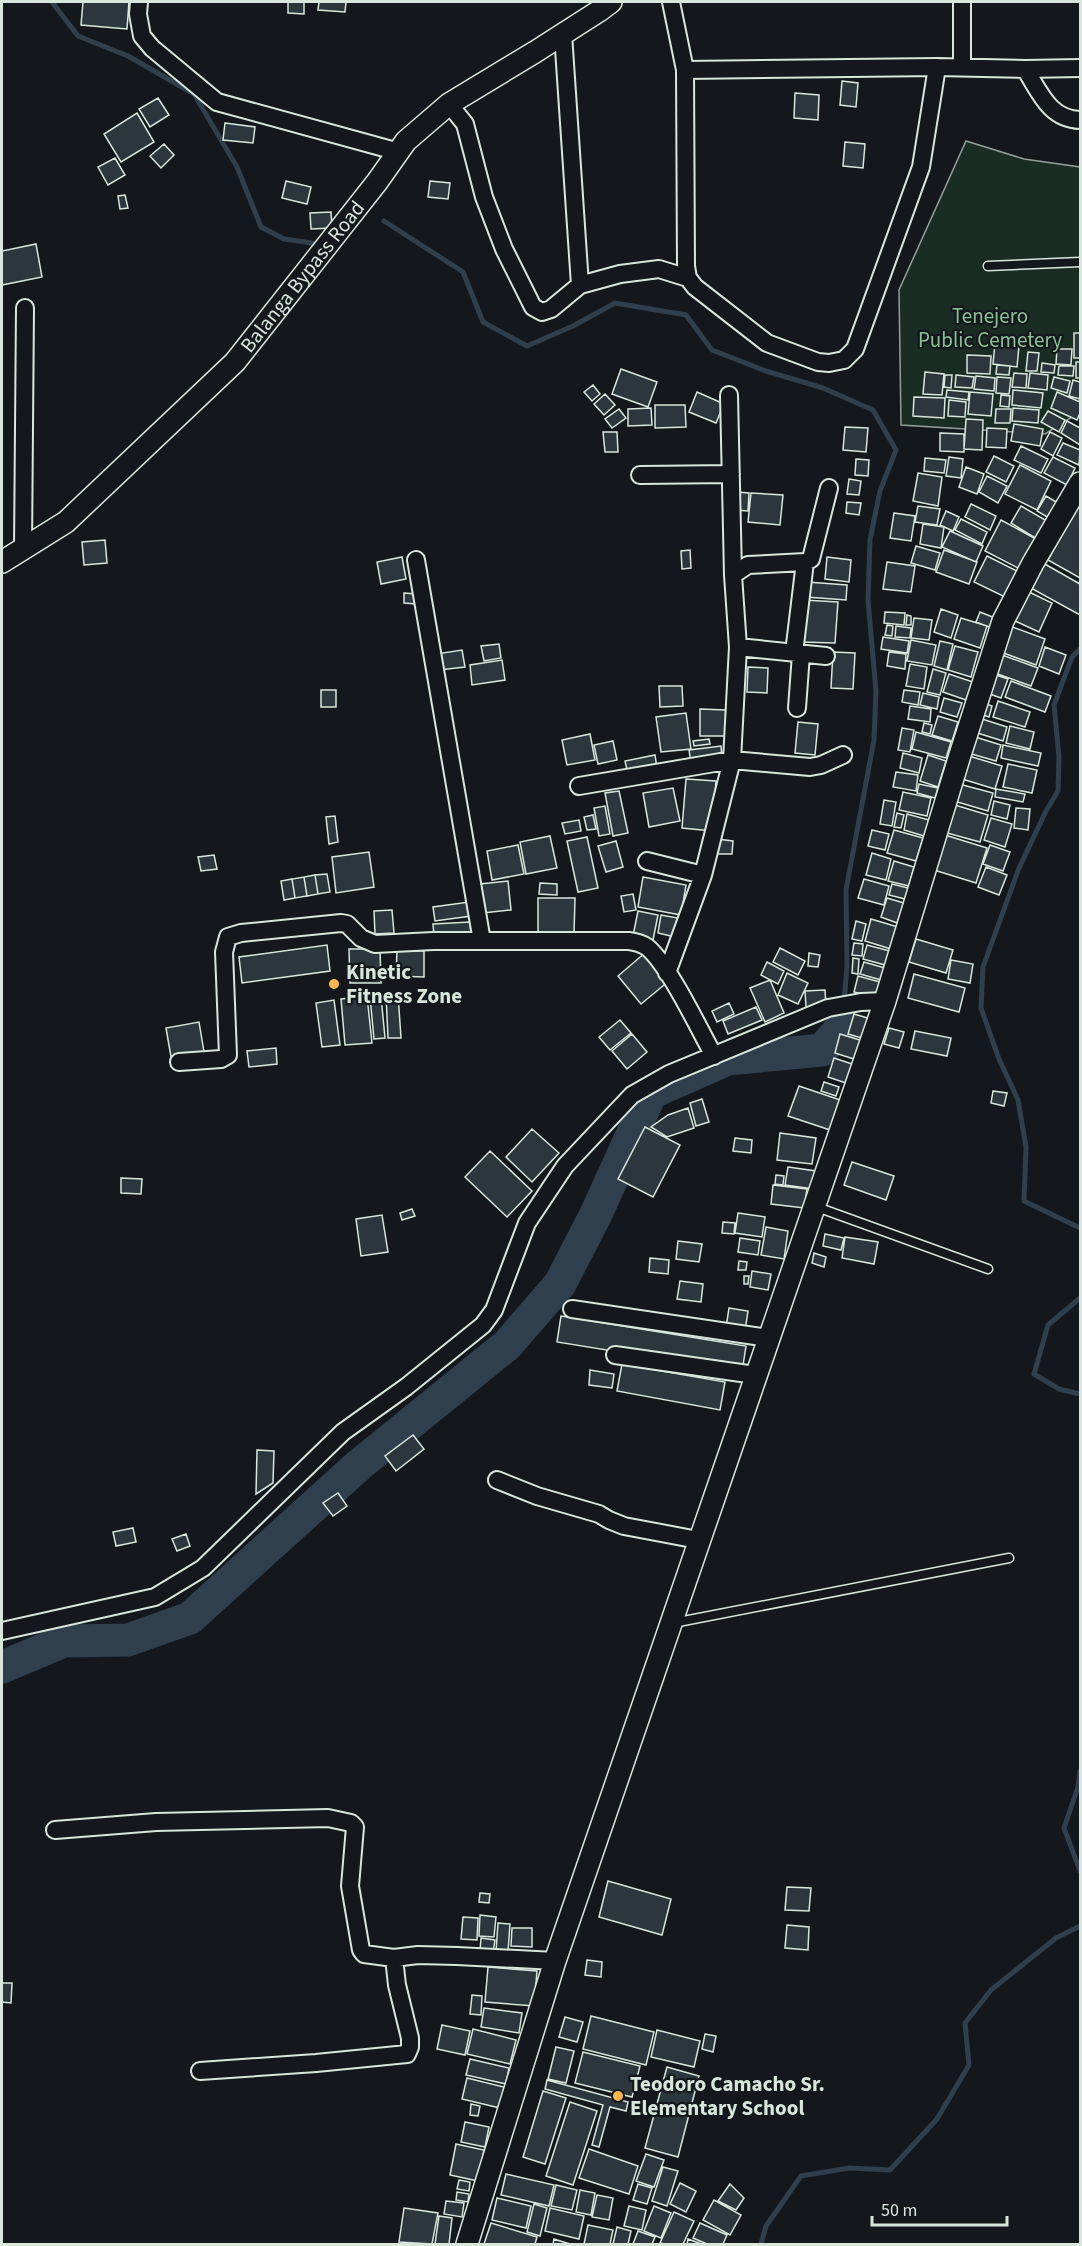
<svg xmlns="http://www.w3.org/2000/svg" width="1082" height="2246" viewBox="0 0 1082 2246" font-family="'Source Sans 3',sans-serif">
  <rect width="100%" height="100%" fill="#14181c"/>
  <path fill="#1a2d24" stroke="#939e99" stroke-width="1.5" d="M966 141 1024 159 1080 167V412L1045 434 901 425 899 290Z"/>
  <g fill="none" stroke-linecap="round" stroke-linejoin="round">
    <path stroke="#2f3f4d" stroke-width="5" d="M52 2 78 36 128 56 194 94 237 167 261 227 284 239 318 244
      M384 221 463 272 483 322 527 346 573 326 615 303 686 315 712 350 766 371 823 388 873 410 896 450 880 491 870 540 868 600 876 691 874 740 846 890 847 966 842 1027
      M1080 649 1072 657 1054 705 1059 757 1058 791 1046 811 1019 868 983 967 981 1008 999 1059 1018 1100 1026 1147 1024 1201 1080 1228
      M1080 1298 1048 1325 1034 1374 1059 1389 1080 1394
      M1080 1771 1078 1787 1064 1828 1080 1871
      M761 2244 766 2226 801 2176 849 2168 890 2170 937 2119 969 2065 965 2023 991 1990 1056 1938 1080 1926"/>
    <path stroke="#2f3f4d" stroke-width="33" d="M2 1667 64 1641 128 1640 190 1618 359 1465 507 1345 560 1284 596 1214 651 1093 728 1059 822 1050 842 1027"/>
  </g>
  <path fill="#2c363c" stroke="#d8e6dc" stroke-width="1.5" d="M83 2H129L127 29 81 25Z
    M288 2H304V14L288 13Z
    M319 2H346L345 12 318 10Z
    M842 81 858 83 856 107 840 105Z
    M795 93 819 95 818 120 794 118Z
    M158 98 169 115 150 127 139 109Z
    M137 113 154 142 121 162 104 134Z
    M225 123 255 127 253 143 223 140Z
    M845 142 865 144 863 168 843 166Z
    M164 144 174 155 161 168 150 156Z
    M115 158 125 175 108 185 98 167Z
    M286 181 311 187 307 204 282 198Z
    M430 181 450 183 448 199 428 197Z
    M125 195 128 208 120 209 118 196Z
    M331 212 332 228 311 229 310 213Z
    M36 244 42 277 2 285V251Z
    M1074 333H1080V358H1074Z
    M995 343 1019 346 1017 367 993 364Z
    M1057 349H1072L1071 365 1056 364Z
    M1028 352 1039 353 1037 371H1026Z
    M967 355 991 356 990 374 967 373Z
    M1076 362H1080V378H1076Z
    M1042 363 1055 365 1054 373 1041 372Z
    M997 365 1010 366 1009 375 996 374Z
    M1059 366H1074L1073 376 1058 375Z
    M621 369 657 382 648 407 612 394Z
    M925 372 944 374 942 395 923 394Z
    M1014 373 1027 374 1026 388 1012 387Z
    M1030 373 1048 375 1047 390 1028 388Z
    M945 375H952L951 388 944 387Z
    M956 375 974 377 972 388 955 387Z
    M976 376 995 378 994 391 974 389Z
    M997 377 1011 378 1009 394 996 393Z
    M1054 377 1070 381 1067 393 1051 388Z
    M1073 380 1080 382V399L1069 396Z
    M593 385 600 394 592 401 584 392Z
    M947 390 969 392 968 400 946 397Z
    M1013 390 1043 393 1041 408 1012 405Z
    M697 392 724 404 716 423 689 412Z
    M970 392 993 394 991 416 968 414Z
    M1057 392 1080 402V413L1077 420 1051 408Z
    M605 394 615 405 604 415 594 404Z
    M1001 395 1010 396 1009 407 1000 406Z
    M914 397 945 398 944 418 913 416Z
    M949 400 966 402 965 417 948 416Z
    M655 405H685L686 427 655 428Z
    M651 408 652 425 628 426V409Z
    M1013 408 1039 410 1038 423 1012 421Z
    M619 409 626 418 612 428 605 419Z
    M996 409H1011L1010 423H995Z
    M1048 411 1065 420 1059 432 1041 422Z
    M966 419 983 420 982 450 964 449Z
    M1067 421 1080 428V445L1061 433Z
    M1014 424 1043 429 1040 446 1011 441Z
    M845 427 868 428 866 452 843 450Z
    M987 428 1007 429 1006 448 986 447Z
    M603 432H617L618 452H605Z
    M1050 432 1062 438 1053 456 1041 449Z
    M940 433 964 434V452L940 451Z
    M1063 443 1080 450 1079 465 1057 455Z
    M1021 446 1048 459 1041 473 1014 460Z
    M994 456 1014 466 1006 482 986 472Z
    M949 457 963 459 961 478 946 476Z
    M1053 457 1075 468 1067 485 1044 473Z
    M925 458 946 460 944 473 924 471Z
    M856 459 869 460 868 476 855 475Z
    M1020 465 1051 481 1037 510 1005 494Z
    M966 467 984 474 977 494 959 487Z
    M918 473 942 477 938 506 913 501Z
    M987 476 1007 486 998 503 979 492Z
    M849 479 861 481 859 495 847 494Z
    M736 492 749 493 748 511 735 510Z
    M751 493 783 495 780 525 748 522Z
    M1046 496 1058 503 1049 518 1037 511Z
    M847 502 861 503 859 515 846 513Z
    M971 504 996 516 990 530 965 517Z
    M918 506 940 509 937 525 915 522Z
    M1021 506 1047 521 1037 539 1011 523Z
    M1078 506 1080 508V578L1048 560Z
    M946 511 959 517 953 531 940 525Z
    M894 513 915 516 911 541 890 538Z
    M961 519 987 532 982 544 955 530Z
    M1001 520 1036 539 1020 569 985 551Z
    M923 524 944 527 941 548 920 544Z
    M950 531 983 546 976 562 942 547Z
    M105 540 107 563 84 565 82 542Z
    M916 546 940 553 935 570 911 563Z
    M690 550 691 568 682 569 681 551Z
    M944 550 977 562 969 584 936 572Z
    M987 556 1017 571 1005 597 974 582Z
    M402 557 406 579 381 584 377 562Z
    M827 557 851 560 849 582 825 579Z
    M887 562 915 566 911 592 883 589Z
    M1043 563 1080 584V615L1029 587Z
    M807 582 847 585 846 600 806 597Z
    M1027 591 1052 603 1039 632 1013 620Z
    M404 593 416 594V604L404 603Z
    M803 600 838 602 835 643 801 642Z
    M941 609 958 615 951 638 934 632Z
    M885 612 905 613 904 625 884 623Z
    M980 612 995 618 992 628 976 622Z
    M907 615 911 616V625H906Z
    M914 618 932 620 929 640 911 638Z
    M961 618 987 626 980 648 954 639Z
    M887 625 893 626 892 636 885 635Z
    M1007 625 1045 639 1036 665 998 651Z
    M896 626 911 628 910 638 895 637Z
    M883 637 909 641 907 653 881 649Z
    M911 640 936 645 932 665 907 661Z
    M940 641 953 644 947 670 934 666Z
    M499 644 501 658 484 661 481 646Z
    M955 646 978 652 971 677 948 670Z
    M1045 647 1066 655 1059 674 1039 666Z
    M462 650 465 667 439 670 436 654Z
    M833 652 855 653 853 689 831 688Z
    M889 652 906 654 905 669 887 666Z
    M1002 655 1038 668 1031 686 995 673Z
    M502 660 505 680 472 685 470 665Z
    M910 664 927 667 924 689 906 686Z
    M748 667 768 668 767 693 747 692Z
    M933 669 946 673 940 695 927 692Z
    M990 673 1008 679 1001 698 984 692Z
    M949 674 973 682 966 700 943 692Z
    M1011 681 1051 696 1045 712 1005 697Z
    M659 686H682L683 706 660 707Z
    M321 690H336V707H321Z
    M904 690 920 692 918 705 902 702Z
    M923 693 939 697 937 709 920 705Z
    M944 698 962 703 957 717 940 712Z
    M998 701 1030 712 1025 727 993 717Z
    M983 703 992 706 989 717 980 714Z
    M910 706 931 709 930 722 908 719Z
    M700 709 726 710V736H700Z
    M686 713 691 749 661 752 656 717Z
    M938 716 958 722 952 741 932 735Z
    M976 717 1007 727 1003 741 971 731Z
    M798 722 818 724 815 755 795 753Z
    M924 723 932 725 930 734 922 732Z
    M1010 726 1034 732 1030 749 1006 743Z
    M902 728 914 730 910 752 898 750Z
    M916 732 951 742 946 758 912 749Z
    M590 734 595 760 567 765 562 740Z
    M972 736 1001 745 996 761 968 753Z
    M709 739 710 744 694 746 693 741Z
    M613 741 617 760 598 764 594 745Z
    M1003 745 1041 753 1038 766 1001 758Z
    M721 746 722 759 691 763 689 750Z
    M903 753 922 758 919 773 900 768Z
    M655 755 657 768 628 774 625 761Z
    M928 755 946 761 938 787 920 781Z
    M969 756 1002 766 995 789 962 779Z
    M1008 764 1037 770 1032 793 1003 787Z
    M896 772 918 775 916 791 893 787Z
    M686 779 716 781 712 831 682 828Z
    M919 784 938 788 935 798 917 793Z
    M959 784 993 793 988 811 954 801Z
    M673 788 680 821 649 827 643 793Z
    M996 789 1025 794 1023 802 995 797Z
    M619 791 628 833 613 836 605 793Z
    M903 792 931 798 927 816 899 810Z
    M884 800 896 802 892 826 880 824Z
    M994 801 1010 805 1007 819 991 815Z
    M955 805 988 815 980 842 947 833Z
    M605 806 610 834 599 836 594 808Z
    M1016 808 1030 809 1028 830 1014 828Z
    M897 813 904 815 901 828 894 827Z
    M907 814 929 820 924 836 904 830Z
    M593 815 596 829 587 830 584 817Z
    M335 816 338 842 329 844 326 817Z
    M991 818 1012 824 1005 847 984 840Z
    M579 820 581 831 565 834 562 823Z
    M872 830 889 834 885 850 868 846Z
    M894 830 923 838 916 861 887 853Z
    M945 835 987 848 976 883 934 870Z
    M550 836 557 868 526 874 520 842Z
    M587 837 598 888 578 892 567 841Z
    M717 839 733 841 732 854H716Z
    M616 841 623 867 606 872 598 846Z
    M518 845 524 874 492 880 487 851Z
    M990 845 1010 852 1003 871 983 864Z
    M369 852 374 887 336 893 332 857Z
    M872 853 891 859 886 880 866 875Z
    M214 855 217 869 201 871 198 857Z
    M894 861 914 867 909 886 888 881Z
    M986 867 1007 875 999 895 978 887Z
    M327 874 330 892 318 894 315 875Z
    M315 875 318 894 307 896 304 877Z
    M304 877 307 896 295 898 292 879Z
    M643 877 686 885 681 915 638 907Z
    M292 879 295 898 284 900 281 881Z
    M864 879 889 886 884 905 858 898Z
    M508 881 511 910 483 913 480 884Z
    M540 883 557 884V895L539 894Z
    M892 884 908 888 905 899 889 895Z
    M633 894 636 910 624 912 621 896Z
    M538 898H575L574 934H538Z
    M887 898 904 903 897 923 881 917Z
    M469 902 471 916 435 921 433 907Z
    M392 910 394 933 375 934 374 911Z
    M638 911 658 915 653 940 633 936Z
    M661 915 678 918 675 937 658 933Z
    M871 919 898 927 891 949 865 941Z
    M856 921 866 924 862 941 852 939Z
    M470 922 471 934 434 936 433 924Z
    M916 939 953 950 946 973 909 962Z
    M854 943 863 944 862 956 852 955Z
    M327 945 330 971 242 983 239 957Z
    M867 945 890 951 885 965 863 959Z
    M780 948 805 961 798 975 773 962Z
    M349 949H380L381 983H350Z
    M397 950 424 951V977L396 976Z
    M646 952 669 981 641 1004 618 976Z
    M809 953 820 955 818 967 808 966Z
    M853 958 859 959 858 974 852 973Z
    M951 960 973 964 970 983 948 979Z
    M767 962 784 971 778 984 761 975Z
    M864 962 885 968 881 980 860 974Z
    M787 973 808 983 798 1004 778 995Z
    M914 974 965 988 959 1012 908 998Z
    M858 976 880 982 876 997 854 992Z
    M770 980 784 1013 765 1022 750 988Z
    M825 990 826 1006 806 1007 805 991Z
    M398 994 401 1038H388L386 995Z
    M367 996 372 1043 345 1045 341 999Z
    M381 996 385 1038 374 1039 370 997Z
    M334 1000 340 1045 322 1047 316 1003Z
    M729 1003 734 1014 717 1022 712 1011Z
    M756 1007 762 1020 728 1034 723 1021Z
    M854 1014 871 1019 865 1039 848 1034Z
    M620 1020 631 1033 610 1050 599 1037Z
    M199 1022 204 1052 171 1057 166 1028Z
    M889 1028 904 1032 899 1048 884 1044Z
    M915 1031 951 1038 947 1056 911 1049Z
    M632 1034 647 1052 627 1069 612 1051Z
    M840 1034 863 1041 857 1060 835 1053Z
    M276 1048 277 1064 249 1067 247 1051Z
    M834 1058 855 1065 849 1084 828 1077Z
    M824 1082 839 1087 836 1096 821 1091Z
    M799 1086 843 1101 833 1131 788 1116Z
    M993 1091 1007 1093 1004 1106 991 1103Z
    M702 1099 709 1122 696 1126 690 1103Z
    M688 1108 694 1128 667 1137 651 1127 668 1115Z
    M645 1127 680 1145 653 1197 618 1179Z
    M532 1129 559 1153 532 1182 506 1157Z
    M780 1133 816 1138 812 1164 777 1160Z
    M735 1138 752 1140 751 1153 733 1151Z
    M490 1151 532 1191 507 1217 465 1177Z
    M852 1162 894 1176 886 1200 844 1185Z
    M788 1167 816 1171 814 1189 785 1185Z
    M776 1175 784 1176 783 1185 775 1184Z
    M121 1178 142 1179 141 1194 121 1193Z
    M773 1185 807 1189 804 1208 771 1204Z
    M412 1209 415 1216 402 1220 400 1213Z
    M738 1213 765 1217 762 1237 735 1233Z
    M382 1215 388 1252 361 1256 356 1219Z
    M723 1222 735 1223 734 1234 722 1233Z
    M766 1227 788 1231 784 1259 761 1255Z
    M825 1234 844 1238 841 1250 823 1246Z
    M845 1237 878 1242 874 1264 842 1258Z
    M740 1238 760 1241 758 1255 738 1252Z
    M678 1241 702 1244 699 1262 676 1259Z
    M814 1253 826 1257 824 1267 812 1263Z
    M650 1258 669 1260 668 1274 649 1272Z
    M739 1261 747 1262 746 1270H738Z
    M752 1271 771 1274 768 1290 750 1287Z
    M744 1276H749L748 1284H744Z
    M680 1281 703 1284 701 1302 677 1299Z
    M729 1308 748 1311 745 1331 726 1328Z
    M561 1316 746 1346 742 1372 557 1342Z
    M622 1364 725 1382 720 1410 617 1391Z
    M590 1370 614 1374 612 1388 589 1385Z
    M413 1435 424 1449 396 1471 385 1456Z
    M257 1450 274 1451 273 1483 256 1494Z
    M338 1493 347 1506 333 1516 323 1503Z
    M133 1528 136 1542 116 1546 113 1532Z
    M186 1534 190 1546 177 1551 172 1539Z
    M608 1881 671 1899 662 1935 599 1917Z
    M787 1887 811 1888 809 1911 785 1910Z
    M480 1893 490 1894 489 1903 479 1902Z
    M480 1915 496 1917 494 1937 479 1936Z
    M463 1917 478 1918 477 1940 461 1939Z
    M498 1923 510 1924 508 1952H496Z
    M787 1925 809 1927 808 1950 785 1948Z
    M512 1928H532V1947L511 1946Z
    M481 1938 495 1940 493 1953 480 1951Z
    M587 1960 602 1962 601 1977 585 1975Z
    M488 1967 537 1971 534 2006 485 2002Z
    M2 1983H12L11 2003 2 2002Z
    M472 1995 482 1996 481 2015 470 2014Z
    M484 2008 522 2013 519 2033 481 2027Z
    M591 2016 654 2032 646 2065 583 2049Z
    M565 2017 583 2022 577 2042 559 2037Z
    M442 2025 470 2031 465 2055 437 2049Z
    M473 2029 516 2040 510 2064 467 2054Z
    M657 2030 700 2041 694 2067 651 2057Z
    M705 2034 716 2036 713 2052 702 2049Z
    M556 2047 574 2051 566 2083 548 2079Z
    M583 2052 640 2066 632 2097 575 2083Z
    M470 2059 509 2068 506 2084 466 2075Z
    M667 2067 699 2076 678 2157 645 2148Z
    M467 2078 504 2087 500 2108 462 2099Z
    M547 2080 628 2102 626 2111 610 2107 599 2147 592 2145 603 2105 545 2089Z
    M543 2091 566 2098 545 2164 523 2157Z
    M570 2102 597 2111 573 2185 546 2176Z
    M471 2104 480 2106 478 2116 470 2115Z
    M465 2122 489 2127 485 2147 461 2142Z
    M456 2144 484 2150 478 2181 450 2175Z
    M589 2149 638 2166 629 2194 579 2178Z
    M646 2154 664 2160 654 2187 636 2181Z
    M663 2167 678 2171 667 2206 652 2201Z
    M506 2174 554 2185 549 2206 501 2195Z
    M459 2180 470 2182 469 2191 457 2189Z
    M680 2183 696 2191 686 2212 670 2204Z
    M638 2184 652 2188 647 2204 633 2200Z
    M730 2184 744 2198 736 2210 718 2201Z
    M556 2185 577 2190 572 2210 551 2206Z
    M580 2190 595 2193 591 2215 576 2212Z
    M457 2192 469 2194 468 2202 456 2200Z
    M597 2195 613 2198 609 2220 592 2217Z
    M497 2198 531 2206 526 2228 492 2220Z
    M714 2200 741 2215 730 2235 703 2220Z
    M446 2201 464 2203 462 2217 444 2214Z
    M534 2204 547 2208 540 2236 527 2232Z
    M629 2206 646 2210 642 2230 624 2226Z
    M654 2206 671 2213 661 2238 644 2231Z
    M404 2208 438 2213 432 2244 399 2242Z
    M550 2208 584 2216 579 2239 545 2231Z
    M674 2212 694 2221 683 2244H664L660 2243Z
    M439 2216 452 2218 449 2244H435Z
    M491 2223 537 2237 535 2244H484Z
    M700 2223 727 2235 723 2244H707L693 2238Z
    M588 2225 613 2230 610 2244H584Z
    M617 2227 631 2231 628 2244H613Z
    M638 2231 655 2237 652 2244H633Z
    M554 2239 570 2244H553Z
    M688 2239 702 2244H687Z"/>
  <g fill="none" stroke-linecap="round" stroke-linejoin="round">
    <defs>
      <path id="service" d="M988 266 1080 262
        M814 1206 988 1269
        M673 1623 1009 1558"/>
      <path id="minor" d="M139 2 138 14 142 36 152 48 217 102 399 152
        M671 2 685 70 686 266 688 278 695 287 767 343 818 362 829 363 844 360 855 349 921 167 937 67 685 70
        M563 34 580 285
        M937 67 1025 69 1080 68
        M962 67V2
        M1025 69C1040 92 1049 119 1080 120
        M449 104 465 124 484 197 504 249 533 307 542 312 551 309 580 285 620 274 659 269 688 278
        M640 475 731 474
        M23 549 25 308
        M416 560 482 941
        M805 562 811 559 829 488
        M733 575 748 565 805 562 794 653
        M738 647 826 656
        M797 708 801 654
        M579 786 732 760 810 767 821 765 843 755
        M647 861 703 875
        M667 973 703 875 732 760 738 647 733 575 729 395
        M179 1062 221 1059 228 1055 224 952 228 937 241 933 341 923 347 924 361 938 375 944 433 941H629C636 942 641 943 647 947 669 965 699 1029 714 1056
        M572 1309 768 1338
        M615 1355 755 1375
        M497 1480 537 1496 599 1514 609 1520 624 1526 698 1540
        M2 1631 155 1597 203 1568 343 1432 406 1387 483 1325 494 1310 527 1223 565 1166 632 1095 669 1074 828 1008 861 1002 885 1001
        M55 1830 156 1822 328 1818 351 1823 355 1827 350 1886 361 1950 364 1954 394 1958
        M200 2071 316 2063 407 2054 410 2047V2038L397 1985 394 1958 418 1955 457 1956 555 1961"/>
      <g id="tertiary">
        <path id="s1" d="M2 562 66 522 235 362 377 182 406 141 449 104 535 52 599 11 611 2"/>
        <path d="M467 2244 555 1961 885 1001 960 755 1003 621 1033 563 1080 483"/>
      </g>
    </defs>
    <use href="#service" stroke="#d8e6dc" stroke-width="11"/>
    <use href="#minor" stroke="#d8e6dc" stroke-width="20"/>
    <use href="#tertiary" stroke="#d8e6dc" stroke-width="24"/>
    <use href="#service" stroke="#14181c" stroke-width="8"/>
    <use href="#minor" stroke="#14181c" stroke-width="16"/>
    <use href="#tertiary" stroke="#14181c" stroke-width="21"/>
  </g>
  <g fill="#ffb74d" stroke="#14181c" stroke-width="2">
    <circle cx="334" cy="984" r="6"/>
    <circle cx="618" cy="2096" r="6"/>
  </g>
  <g text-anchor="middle" stroke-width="4.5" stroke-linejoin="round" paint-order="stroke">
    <g font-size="21" fill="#d8e6dc" stroke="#14181c">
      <text dy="7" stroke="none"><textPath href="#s1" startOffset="417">Balanga Bypass Road</textPath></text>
    </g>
    <g font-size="21" fill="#8ac095" stroke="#14181c">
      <text x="990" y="323">Tenejero<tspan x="990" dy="24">Public Cemetery</tspan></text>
    </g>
    <g font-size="21" font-weight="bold" fill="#d8e6dc" stroke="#14181c" text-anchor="start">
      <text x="346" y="979">Kinetic<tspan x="346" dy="24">Fitness Zone</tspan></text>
      <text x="630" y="2091">Teodoro Camacho Sr.<tspan x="630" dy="24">Elementary School</tspan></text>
    </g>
  </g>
  <rect width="1082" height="2246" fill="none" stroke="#d8e6dc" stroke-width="6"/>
  <path d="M872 2216v9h135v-9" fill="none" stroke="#d8e6dc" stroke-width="3"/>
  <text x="881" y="2216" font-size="18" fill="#d8e6dc" stroke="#14181c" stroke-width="4.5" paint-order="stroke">50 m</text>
</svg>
